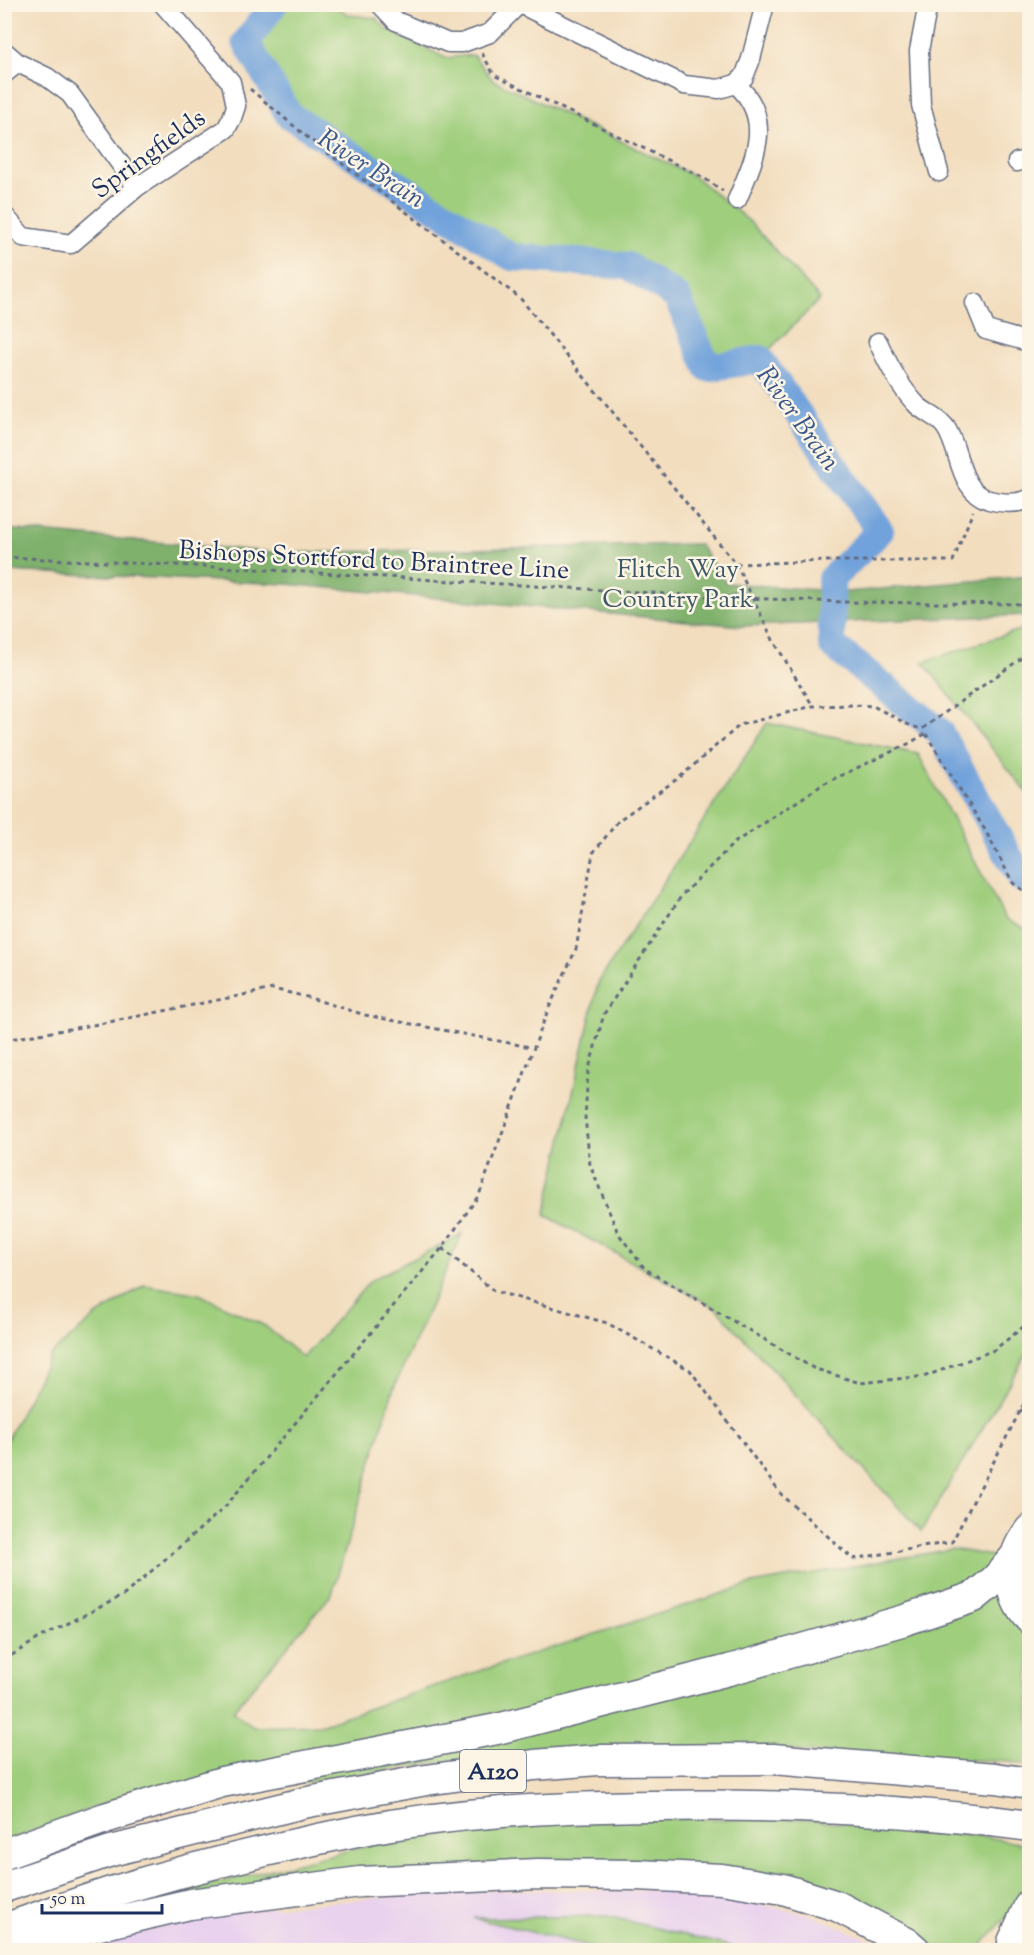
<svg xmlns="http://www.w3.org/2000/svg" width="1034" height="1955" viewBox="0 0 1034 1955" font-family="'Sorts Mill Goudy',serif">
  <rect width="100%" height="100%" fill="#fcf5e5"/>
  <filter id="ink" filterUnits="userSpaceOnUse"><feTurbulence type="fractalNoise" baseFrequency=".0167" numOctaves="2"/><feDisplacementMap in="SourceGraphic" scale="12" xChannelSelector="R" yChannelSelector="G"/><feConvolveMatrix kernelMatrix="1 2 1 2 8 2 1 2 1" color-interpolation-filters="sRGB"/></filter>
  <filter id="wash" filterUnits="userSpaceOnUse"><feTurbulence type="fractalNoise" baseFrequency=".008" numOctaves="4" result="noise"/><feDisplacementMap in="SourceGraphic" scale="24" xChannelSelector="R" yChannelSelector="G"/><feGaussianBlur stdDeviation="1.35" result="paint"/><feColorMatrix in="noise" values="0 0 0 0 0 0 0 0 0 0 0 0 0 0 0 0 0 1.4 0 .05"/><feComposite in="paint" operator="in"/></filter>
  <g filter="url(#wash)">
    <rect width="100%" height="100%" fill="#f2ddbe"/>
    <path fill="#e9d2ee" d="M465 1890 696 1891 811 1915 894 1950H76L212 1913Z"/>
    <path fill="#9fce7d" stroke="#5d7e6e" stroke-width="1.5" d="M274 5H334L349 15 376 18 388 30 446 58 473 55 493 80 694 176 749 221 820 299 760 359 708 368 677 296 628 266 512 257 289 115 246 42Z
      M1025 628 1030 629 1029 795 923 662Z
      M767 723 918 754 1006 920 1029 930V1350L921 1532 716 1308 545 1215 598 983Z
      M462 1234 393 1390 332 1594 233 1711 253 1727 320 1725 467 1675 752 1584 952 1549 997 1557 1001 1601 1024 1631 1029 1634V1766L1010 1762 749 1749 460 1759 270 1788H145L5 1842 4 1446 50 1355 96 1316 144 1285 199 1294 265 1326 303 1358 371 1280Z
      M598 1818 801 1819 987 1837 1029 1845V1918L1007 1916 978 1950H938L872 1905 742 1874 172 1894 382 1842Z
      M607 1916 746 1950H598L585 1945 473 1918Z"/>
    <path fill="#7fb16c" stroke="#4d7065" stroke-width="1.5" d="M5 529 283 553 699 544 726 583 846 592 1029 576V615L742 626 286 584 5 571Z"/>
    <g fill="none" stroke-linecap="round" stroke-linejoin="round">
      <path stroke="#71a2db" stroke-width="28" d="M274 4 246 42 289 115 512 257 628 266 677 297 708 368 760 359 880 531 831 579 832 645 939 731 1021 878 1030 882"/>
    </g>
  </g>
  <g filter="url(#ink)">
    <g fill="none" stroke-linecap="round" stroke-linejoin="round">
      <defs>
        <path id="minor" d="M380 4 396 21 448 43H462L490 33 519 4
          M520 4 684 85 719 89 736 84 744 77 751 59 765 4
          M928 4 919 51 921 105 939 172
          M4 51 18 63 47 77 70 94 137 187
          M4 74 18 63
          M736 84C775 120 754 159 737 200
          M1017 162 1030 159
          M4 215 23 237 71 244 137 187 226 129 232 118 236 106 231 82 163 4
          M975 303 986 330 1025 341 1030 338
          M878 342C888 364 900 388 917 405 925 413 940 418 946 428 961 451 958 490 989 500 1003 504 1016 504 1030 499"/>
        <path id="trunk" d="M1030 1530C1009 1556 1005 1594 1030 1619
          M4 1854 105 1818 222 1782 497 1729 729 1670 905 1620 974 1597 996 1579 1014 1558
          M4 1887 111 1851 303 1803 426 1780 534 1765 598 1760 773 1759 995 1778 1030 1783
          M4 1929C39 1917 73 1904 108 1893 190 1868 273 1848 357 1831 455 1812 555 1807 654 1806 780 1804 905 1809 1030 1826
          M1013 1942 1030 1904
          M24 1950 83 1929 190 1904 360 1882 537 1874 637 1875 722 1879 783 1889 837 1906 907 1943 915 1950"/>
      </defs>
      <use href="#minor" stroke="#666c80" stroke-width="21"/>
      <use href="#trunk" stroke="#666c80" stroke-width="33"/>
      <path stroke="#666c80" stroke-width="3" stroke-dasharray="4.5 4.5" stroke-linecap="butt" d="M482 53 494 75 702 177 723 191
        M250 89 307 137 520 298 736 564 773 640 813 706
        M4 557 237 568 719 597 750 594
        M736 564 827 561H953L973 511
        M844 602 1030 604
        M925 734 908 744 825 783 734 843 682 895 604 1014 588 1072 585 1117 590 1165 618 1233 645 1269 813 1368 860 1383 926 1376 994 1350 1022 1328 1030 1319
        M926 734 985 830 1013 883 1030 895
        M4 1040 99 1024 273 989 307 997 365 1015 535 1048
        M442 1248 494 1291 607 1323 690 1370 780 1493 853 1559 952 1542 1030 1392
        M1020 1410 1030 1413
        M4 1660 41 1637 124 1595 224 1508 442 1248 479 1195 548 1010 576 949 593 853 619 820 680 777 740 725 813 706 854 705 873 706 911 726 922 729 1030 652"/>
      <use href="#minor" stroke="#fff" stroke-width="18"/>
      <use href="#trunk" stroke="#fff" stroke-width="30"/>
      <path stroke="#666c80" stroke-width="3" stroke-dasharray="4.5 4.5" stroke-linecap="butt" d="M719 597 844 602"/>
    </g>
  </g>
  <g text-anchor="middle" stroke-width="5" stroke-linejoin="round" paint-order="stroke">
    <rect fill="#fcf5e5" stroke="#5e6a86" stroke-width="1.5" x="460" y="1750" width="66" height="42" rx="4.5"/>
    <g font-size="24" font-weight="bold" fill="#1b2f5e">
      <text x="493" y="1779">A120</text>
    </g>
    <g font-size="26" fill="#1b2f5e" stroke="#fcf5e5">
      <text transform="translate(148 153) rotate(-36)" y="9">Springfields</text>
      <text transform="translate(374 559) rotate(3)" y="9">Bishops Stortford to Braintree Line</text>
    </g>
    <g font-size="26" fill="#3c5766" stroke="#fcf5e5">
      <text x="678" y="577">Flitch Way<tspan x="678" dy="30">Country Park</tspan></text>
    </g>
    <g font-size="27" font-style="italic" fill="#39578a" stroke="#fcf5e5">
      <text transform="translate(372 168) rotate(33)" y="9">River Brain</text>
      <text transform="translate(799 418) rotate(54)" y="9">River Brain</text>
    </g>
  </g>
  <rect width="1034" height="1955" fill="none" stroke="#fcf5e5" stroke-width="24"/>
  <path d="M42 1904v9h120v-9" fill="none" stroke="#1b2f5e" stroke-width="3"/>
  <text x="51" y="1904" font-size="18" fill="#1b2f5e" stroke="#fcf5e5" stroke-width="4.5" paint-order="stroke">50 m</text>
</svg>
